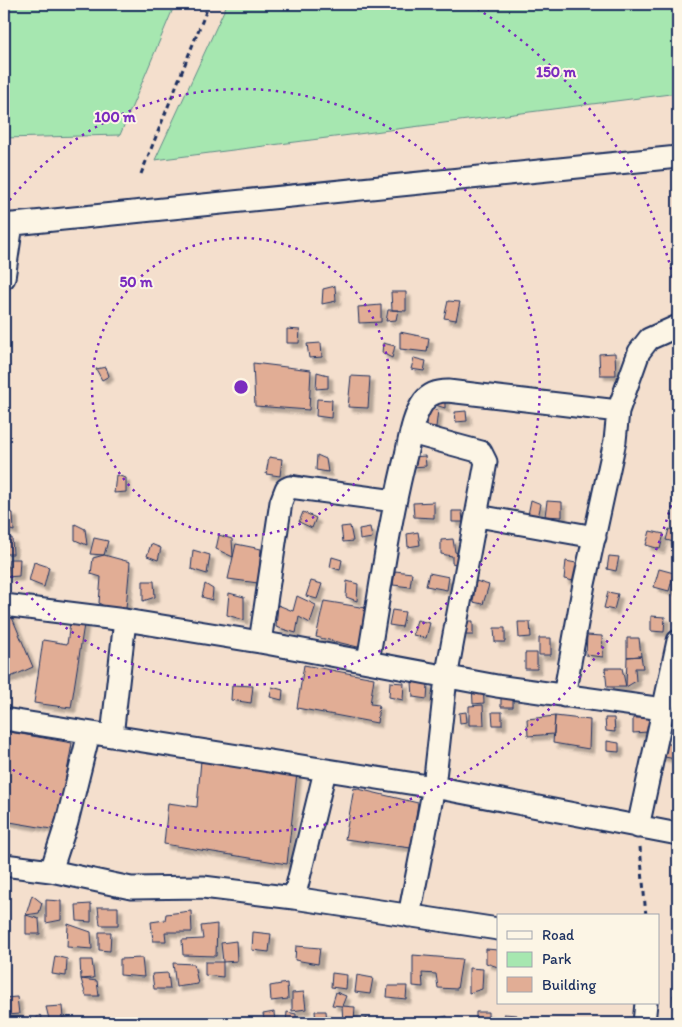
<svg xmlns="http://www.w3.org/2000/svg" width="682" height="1027" viewBox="0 0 682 1027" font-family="Itim,sans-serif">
  <defs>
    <filter id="shadow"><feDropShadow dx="4.5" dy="4.5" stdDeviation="1" flood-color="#0004"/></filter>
  </defs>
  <rect width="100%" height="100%" fill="#f4dfcd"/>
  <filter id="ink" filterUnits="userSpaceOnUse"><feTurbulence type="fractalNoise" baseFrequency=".02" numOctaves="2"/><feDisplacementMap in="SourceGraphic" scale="10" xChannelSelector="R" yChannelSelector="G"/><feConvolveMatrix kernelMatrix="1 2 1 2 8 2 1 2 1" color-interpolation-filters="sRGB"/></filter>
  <g filter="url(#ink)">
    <path fill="#a6e7b0" stroke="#608b87" d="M4 4H175L120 135 4 138Z
      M227 4H678V93L155 160Z"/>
    <path fill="#e1ad95" stroke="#1b2f5e" filter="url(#shadow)" d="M335 286 336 301 322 304 323 289Z
      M391 292H406V311L392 310Z
      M448 301 460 302 456 320 444 318Z
      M381 305V322L359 323 358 307Z
      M388 310H398L396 320 386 321Z
      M287 329 300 330 299 343H287Z
      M400 332 429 338 427 352 400 349Z
      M321 343 322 357 309 358 307 344Z
      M383 343 395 346 392 358 382 353Z
      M615 353 616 375H600L599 354Z
      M414 358 426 361 424 371 411 369Z
      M253 363 311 370 309 410 255 406Z
      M106 367 109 376 102 380 96 369Z
      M317 372 328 375V388L316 389Z
      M351 376 370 377 368 408 348 407Z
      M445 395V408L432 404Z
      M317 399 332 400 331 418 316 416Z
      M428 409 438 410 436 427 425 426Z
      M466 411 467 421 456 422 455 412Z
      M317 455 326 459 328 472 316 470Z
      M425 456 426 466 412 467V457Z
      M269 457 282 459 280 476 266 474Z
      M291 474 303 476 300 485 289 484Z
      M116 475 126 478V492L114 493Z
      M531 500 541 504 537 522 527 520Z
      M547 501 562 502V517L545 516Z
      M434 502V518L414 517 413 503Z
      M4 511 13 513 14 531 4 528Z
      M452 511H462L463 522H452Z
      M303 512 316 518 312 528 299 522Z
      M75 524 85 529 87 545 75 540Z
      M350 526 353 541 343 542 341 527Z
      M370 527 372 538 360 540 359 529Z
      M669 529 678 531V543L666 540Z
      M650 531 664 534 660 549 646 545Z
      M418 532 420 545 408 547 407 534Z
      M219 535 232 539 233 557 216 549Z
      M12 538 13 554H4V539Z
      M94 538 108 541 104 555 90 554Z
      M453 539 455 552 464 556 463 566 452 563V556L441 554V540Z
      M151 544 161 548 158 560 147 556Z
      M236 544 261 549 258 583 228 579Z
      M193 550 210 555 207 574 191 569Z
      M104 555 130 562 125 620 99 603 101 577 91 574 93 558Z
      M609 556 619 557 616 571 607 569Z
      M332 557 342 560 340 570 330 567Z
      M9 559H20L19 576 7 577Z
      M566 561 581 564 579 582 564 579Z
      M34 562 49 567 44 587 29 581Z
      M659 569 674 573 669 591 654 587Z
      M395 571 412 573 410 587 393 585Z
      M429 573 449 577 447 590 426 586Z
      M143 581H154L155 597 143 601Z
      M311 581 322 584 317 599 306 596Z
      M347 581 358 584 357 601 346 597Z
      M476 581 489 585 483 604 473 602Z
      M205 584 213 589 212 600 202 597Z
      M608 592 618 594 614 610 604 608Z
      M229 593 244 597V620L227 615Z
      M297 596 316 605 310 623 299 617 296 633 276 627 278 605 293 611Z
      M324 601 366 608 362 648 316 637Z
      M8 608 33 667 4 680V610Z
      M392 610 405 612 402 627 389 625Z
      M651 616 665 617 664 632 651 631Z
      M71 617 85 618 71 708 34 703 43 640 67 644Z
      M417 620 430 623 426 638 413 635Z
      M462 621H473V635H462Z
      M518 622H530L531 637 519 638Z
      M494 628H505V642H495Z
      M587 635 602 636 603 657 586 655Z
      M539 638H551V655H539Z
      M627 638H639L641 656 627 657Z
      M525 653H537V669H525Z
      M641 656 643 668H635L636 681 626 687 627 657Z
      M304 665 374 678 370 704 379 705 377 723 297 708Z
      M605 668H622L626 687H607Z
      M390 682 404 683 403 700 389 697Z
      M412 682 428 684 427 699 413 697Z
      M483 684 484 703 473 704 472 685Z
      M232 685 253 686 251 703 231 700Z
      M272 687 283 690 282 700 270 697Z
      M501 692 513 693V707H501Z
      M483 705 484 725H469V706Z
      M466 712 467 722 460 723 459 713Z
      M492 712H502V725H493Z
      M555 716 554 734 528 736 527 719Z
      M555 716 590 720 589 749 553 743Z
      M605 718H614L615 732 606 731Z
      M633 718H651L648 732 633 733Z
      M4 731 72 743 57 830 4 821Z
      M607 741 619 743V752L607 751Z
      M662 744H673L675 759 660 756Z
      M201 760 297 773 287 864 164 844 168 803 197 807Z
      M354 788 418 803 411 848 345 839Z
      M32 895 42 903 39 913 26 915Z
      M46 900 61 901V920L46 923Z
      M91 904V922L77 921 76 905Z
      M98 907H118V925H100Z
      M191 911 192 932H165L166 941H153L151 922 165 920 166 914Z
      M26 915 39 919 40 934H26Z
      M68 924 91 932 92 949 67 947Z
      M217 924 216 956 183 955 182 940 203 939 201 926Z
      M99 932H111L110 951 99 950Z
      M253 932 271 934 269 952 252 950Z
      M236 941 237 961 223 962 221 943Z
      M296 946 320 948 318 964 295 960Z
      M486 949 498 950V967L486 963Z
      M413 955 462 959 457 989 438 988 436 974 422 973 423 987 413 986Z
      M55 956 67 959 66 976 52 974Z
      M142 958 144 977 120 975V959Z
      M80 960H92L94 978 81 979Z
      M205 962H223V977L205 975Z
      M173 963 194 964 198 984 176 987Z
      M469 968 483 969 482 989 469 993Z
      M168 973 170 989H154L152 974Z
      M332 973 347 975 346 989 331 987Z
      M357 975 373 978 370 994 355 992Z
      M81 979 97 981 99 996H86Z
      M287 983 288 999 271 1001 270 986Z
      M388 986H407L406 999 387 997Z
      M304 992 306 1009 292 1011V993Z
      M336 992 346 996 342 1006 332 1005Z
      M673 995H678V1005L674 1007Z
      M17 997 19 1014 6 1015 4 998Z
      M62 1006 63 1019H49L46 1007Z
      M342 1006 355 1007 354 1022 343 1023Z
      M315 1011H326L327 1023H316Z
      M274 1012 275 1023H265L263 1014Z
      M287 1012 296 1014V1023H286Z
      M476 1012H488V1023H476Z
      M504 1014 517 1015 518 1023H504Z
      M40 1015 45 1023H30Z
      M447 1016 448 1023H438V1018Z
      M367 1018V1023H354V1022Z"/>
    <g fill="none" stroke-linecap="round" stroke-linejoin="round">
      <defs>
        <path id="minor" d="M4 225 678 157
          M4 278 12 224
          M478 516 595 537
          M4 605 125 620 260 642 497 686 663 709
          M260 642 281 502 286 489 290 487 395 501
          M368 661C380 592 389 522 406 455 410 437 413 416 424 401 430 393 438 391 448 391L618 411
          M564 696 584 584 615 441 618 411 639 352 649 339 678 326
          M4 719 434 787 678 834
          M112 736 125 620
          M638 827 678 641
          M4 865 51 871 131 888 203 887 294 898 325 771
          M51 871 67 822 89 733
          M294 898 498 929
          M409 916 434 787 446 678 486 462 481 452 411 433
          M644 1023 646 1003"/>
      </defs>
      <use href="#minor" stroke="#1b2f5e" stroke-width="25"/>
      <path stroke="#1b2f5e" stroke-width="3" stroke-dasharray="5 4" stroke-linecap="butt" d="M141 174 209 4
        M640 847 646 916"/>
      <use href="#minor" stroke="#fcf5e5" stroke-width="21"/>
    </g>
  </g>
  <g fill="none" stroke="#7b2cbf" stroke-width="2.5" stroke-dasharray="2.5 5">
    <circle cx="241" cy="387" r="149"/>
    <path d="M5 206A298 298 0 1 1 5 568"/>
    <path d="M678 476A446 446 0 0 1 5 765M471 5A446 446 0 0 1 678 298"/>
  </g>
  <circle cx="241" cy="387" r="8" fill="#7b2cbf" stroke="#fcf5e5" stroke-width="2.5"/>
  <g font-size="15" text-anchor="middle" font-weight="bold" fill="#7b2cbf" stroke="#fcf5e5" stroke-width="4" stroke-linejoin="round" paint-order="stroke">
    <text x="556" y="77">150 m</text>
    <text x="115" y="122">100 m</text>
    <text x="136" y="287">50 m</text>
  </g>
  <rect width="682" height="1027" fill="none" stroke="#fcf5e5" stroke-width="20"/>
  <rect x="10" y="10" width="662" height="1007" fill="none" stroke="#1b2f5e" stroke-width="2" filter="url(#ink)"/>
  <rect x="497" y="914" width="162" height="90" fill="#fcf5e5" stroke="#a2a6af"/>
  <rect x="507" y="931" width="25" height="8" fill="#fcf5e5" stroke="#a2a6af"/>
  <text x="542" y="940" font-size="15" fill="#1b2f5e">Road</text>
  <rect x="507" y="952" width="25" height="15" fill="#a6e7b0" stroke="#a2a6af"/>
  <text x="542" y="964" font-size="15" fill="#1b2f5e">Park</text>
  <rect x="507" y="977" width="25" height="15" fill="#e1ad95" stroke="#a2a6af"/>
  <text x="542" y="990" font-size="15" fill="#1b2f5e">Building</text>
</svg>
